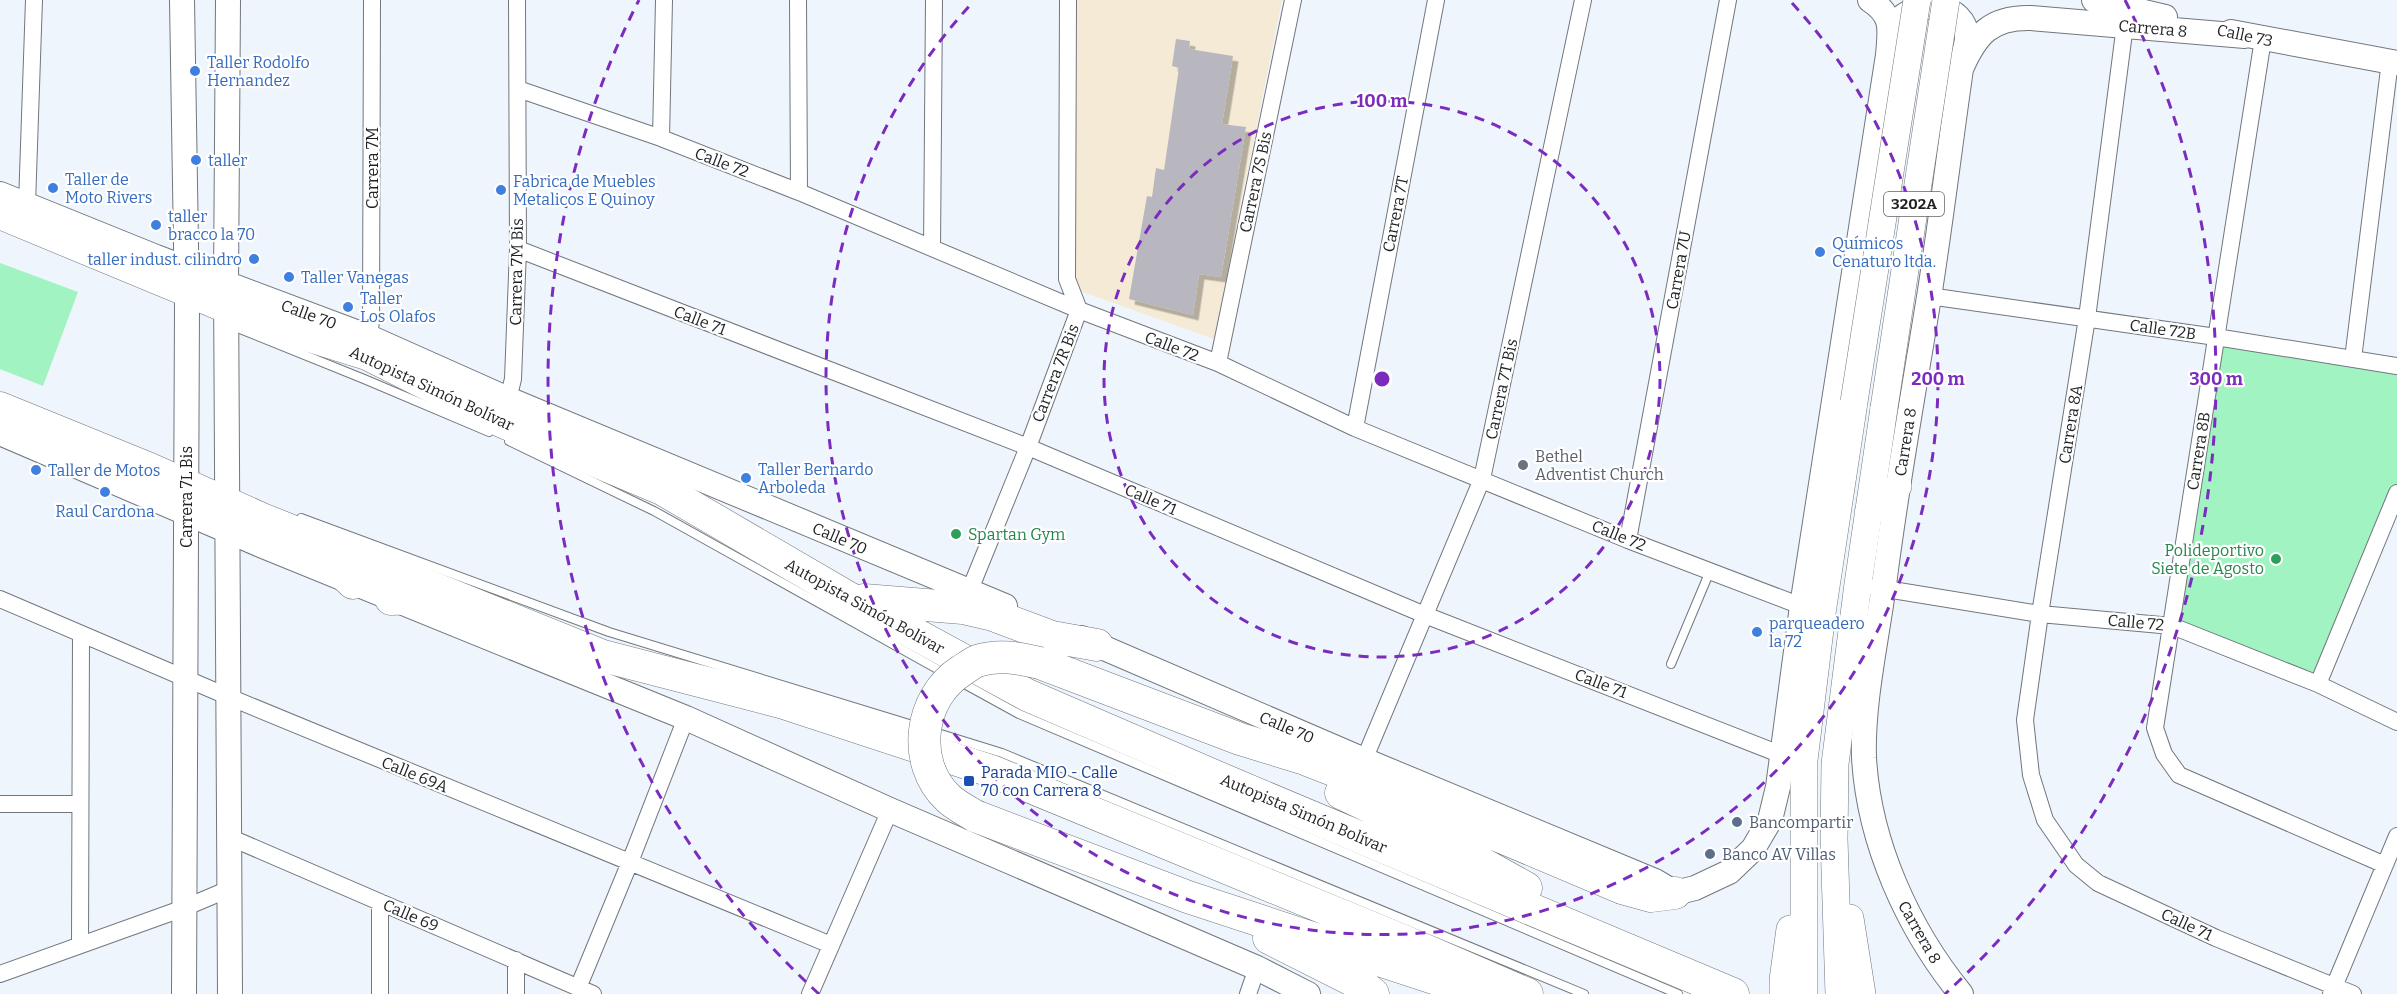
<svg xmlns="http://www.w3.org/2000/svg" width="2397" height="994" viewBox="0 0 2397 994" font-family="Bitter,serif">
  <defs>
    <filter id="shadow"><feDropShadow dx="5.5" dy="5.5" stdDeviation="0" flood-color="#0004"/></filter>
  </defs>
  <rect width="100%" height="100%" fill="#eff5fd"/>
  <path fill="#f5ead5" d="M1077 0H1282L1214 339 1080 291 1074 276Z"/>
  <path fill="#a2f3c2" d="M0 263 78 292 43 386 0 369Z
    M2216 337 2397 366V493L2318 684 2172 626Z"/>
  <path fill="#b8b6bf" filter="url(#shadow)" d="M1176 39 1190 41 1189 49 1233 56 1222 124 1246 127 1221 277 1199 274 1193 315 1129 299 1147 196 1152 197 1156 168 1164 170 1179 68 1172 66Z"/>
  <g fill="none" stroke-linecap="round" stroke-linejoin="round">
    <defs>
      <path id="lane" d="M230 325 364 379 489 432
        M509 441 654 511 948 675
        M301 518 609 632 919 727
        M1671 664 1710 571
        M959 681 1019 714 1678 994
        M931 731 1002 753 1584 994"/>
      <path id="street" d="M798 0 799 192
        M2125 25 2087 318 2040 614 2025 720 2031 775 2045 820 2076 865 2098 883 2216 938 2353 994
        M2263 39 2155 728 2164 754 2179 775 2385 865
        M518 89 661 138 799 192 1079 310 1218 363 1355 428 1628 540 1809 609
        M661 138 664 0
        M27 204 34 0
        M932 248 934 0
        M518 249 1028 447 1425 615 1782 755
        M1929 296 2216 337 2397 366
        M369 337 371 321 372 0
        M2353 359 2390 61
        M1218 363 1293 0
        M508 399 513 379 518 249 517 0
        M1355 428 1436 0
        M1628 540 1728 0
        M1874 587 2040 614 2172 626 2318 684 2397 722
        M969 592 1028 447 1079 310 1067 279 1068 0
        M0 599 229 697 831 945
        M2318 684 2397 493
        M1364 760 1482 479 1583 0
        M0 804H80
        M229 837 593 994
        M80 945 81 634
        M516 960V994
        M0 974 184 908 229 889
        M578 988 630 862 686 718
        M380 994V902
        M810 994 890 810
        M1248 994 1257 968
        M2331 994 2397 836"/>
      <path id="secondary" d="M182 0 187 306 184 994
        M228 0 226 283 230 994
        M2094 0 2165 17
        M1901 18C1921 0 1964 3 1967 37 1967 44 1964 53 1962 60
        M2231 32 2397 63
        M0 194 156 257 369 337 508 399 1005 606
        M0 433 263 546 686 718 890 810 1257 968 1308 994
        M1081 638 1364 760 1655 881 1675 893 1695 888 1729 872 1753 849 1770 820 1778 787 1802 606 1888 55C1890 29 1894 16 1870 0
        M1961 994C1908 929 1869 843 1864 758 1862 701 1878 634 1885 577 1897 483 1914 390 1929 297 1941 221 1950 145 1961 69 1976 34 1991 17 2031 18L2245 36"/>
      <path id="primary" d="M1868 513 1898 486
        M1850 918 1862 994
        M1783 994V980L1790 929
        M1804 994V760L1822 613 1854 402
        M1839 994 1834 839 1835 764 1858 584 1884 408"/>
      <path id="highway" d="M0 213 256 319 367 354 503 422 662 489 849 598 1027 695 1226 781 1733 994
        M0 408 150 469 262 519 603 656 784 703 994 772 1404 941 1527 994
        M314 546 353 583
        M391 599 444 597
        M864 600 963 608 993 615 1052 637 1097 645
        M1040 663 1240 739 1305 759 1449 815 1622 888 1651 896 1675 893
        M1341 793 1440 840 1526 888
        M975 816 1188 897 1473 991
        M1269 938 1362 985 1373 994"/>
    </defs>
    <use href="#lane" stroke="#71777d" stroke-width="10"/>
    <use href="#street" stroke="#71777d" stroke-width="18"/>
    <use href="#secondary" stroke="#71777d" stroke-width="26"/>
    <use href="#primary" stroke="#71777d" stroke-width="28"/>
    <use href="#highway" stroke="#71777d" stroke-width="33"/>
    <use href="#lane" stroke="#fff" stroke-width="8"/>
    <use href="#street" stroke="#fff" stroke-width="16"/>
    <use href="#secondary" stroke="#fff" stroke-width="24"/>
    <use href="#primary" stroke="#fff" stroke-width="27"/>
    <use href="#highway" stroke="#fff" stroke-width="32"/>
    <defs>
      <path id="primary-bridge" d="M1854 402 1917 0
        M1884 408 1946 0"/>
      <path id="highway-bridge" d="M975 816C967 811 955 805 948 798 911 763 919 698 961 671 966 668 972 663 977 661 999 654 1019 658 1040 663"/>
    </defs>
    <use href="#primary-bridge" stroke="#71777d" stroke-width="28" stroke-linecap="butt"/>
    <use href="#highway-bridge" stroke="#71777d" stroke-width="33" stroke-linecap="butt"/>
    <use href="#primary-bridge" stroke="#fff" stroke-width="27"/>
    <use href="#highway-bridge" stroke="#fff" stroke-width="32"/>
  </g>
  <g fill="none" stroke="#7b2cbf" stroke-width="3" stroke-dasharray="10 8">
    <circle cx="1382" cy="379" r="278"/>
    <path d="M1792 3A556 556 0 1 1 972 3"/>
    <path d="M819 994A834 834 0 0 1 639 0M2125 0A834 834 0 0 1 1945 994"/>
  </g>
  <g fill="#3f7fe0" stroke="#fff" stroke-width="2">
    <circle cx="195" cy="71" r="6"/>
    <circle cx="196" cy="160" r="6"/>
    <circle cx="53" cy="188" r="6"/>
    <circle cx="501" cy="190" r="6"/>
    <circle cx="156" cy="225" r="6"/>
    <circle cx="1820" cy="252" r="6"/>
    <circle cx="254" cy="259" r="6"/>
    <circle cx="289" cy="277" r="6"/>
    <circle cx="348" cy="307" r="6"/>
    <circle cx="36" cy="470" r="6"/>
    <circle cx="746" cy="478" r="6"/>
    <circle cx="105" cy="492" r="6"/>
    <circle cx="1757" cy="632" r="6"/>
  </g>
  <circle fill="#6b7280" stroke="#fff" stroke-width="2" cx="1523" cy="465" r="6"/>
  <g fill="#2e9e5b" stroke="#fff" stroke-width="2">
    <circle cx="956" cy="534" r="6"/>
    <circle cx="2276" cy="559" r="6"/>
  </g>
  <rect fill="#1a4fb4" stroke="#fff" stroke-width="2" x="963" y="775" width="12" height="12" rx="3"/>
  <g fill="#5c6f8a" stroke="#fff" stroke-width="2">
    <circle cx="1737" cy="822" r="6"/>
    <circle cx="1710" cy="854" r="6"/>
  </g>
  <g text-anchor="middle" stroke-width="4.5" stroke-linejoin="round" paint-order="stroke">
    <rect fill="#fff" stroke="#626466" stroke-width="1.5" x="1884" y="192" width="60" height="24" rx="4.5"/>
    <g font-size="15" font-weight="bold" fill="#1f2124">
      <text x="1914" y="209">3202A</text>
    </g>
    <g font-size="16" fill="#1f2124" stroke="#fff">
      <text transform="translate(2153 28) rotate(5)" y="6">Carrera 8</text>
      <text transform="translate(2245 35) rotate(12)" y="6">Calle 73</text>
      <text transform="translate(722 162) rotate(21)" y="6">Calle 72</text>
      <text transform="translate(372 168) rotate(-90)" y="6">Carrera 7M</text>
      <text transform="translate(1255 182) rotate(-78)" y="6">Carrera 7S Bis</text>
      <text transform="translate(1395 214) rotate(-79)" y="6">Carrera 7T</text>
      <text transform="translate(1678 270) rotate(-80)" y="6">Carrera 7U</text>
      <text transform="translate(516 272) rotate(-89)" y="6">Carrera 7M Bis</text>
      <text transform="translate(309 314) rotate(20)" y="6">Calle 70</text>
      <text transform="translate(700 320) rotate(21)" y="6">Calle 71</text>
      <text transform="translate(2163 329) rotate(8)" y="6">Calle 72B</text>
      <text transform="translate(1172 346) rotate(21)" y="6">Calle 72</text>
      <text transform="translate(1055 373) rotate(-69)" y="6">Carrera 7R Bis</text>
      <text transform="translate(432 388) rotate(25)" y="6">Autopista Simón Bolívar</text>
      <text transform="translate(1501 389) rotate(-78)" y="6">Carrera 7T Bis</text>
      <text transform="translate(2070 424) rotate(-81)" y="6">Carrera 8A</text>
      <text transform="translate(1905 442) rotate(-81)" y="6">Carrera 8</text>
      <text transform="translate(2198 451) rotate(-81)" y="6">Carrera 8B</text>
      <text transform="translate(186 497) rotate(-90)" y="6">Carrera 7L Bis</text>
      <text transform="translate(1151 499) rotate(23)" y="6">Calle 71</text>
      <text transform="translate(1619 535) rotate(22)" y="6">Calle 72</text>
      <text transform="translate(840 538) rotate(23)" y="6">Calle 70</text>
      <text transform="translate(865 606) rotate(29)" y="6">Autopista Simón Bolívar</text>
      <text transform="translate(2136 622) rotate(5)" y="6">Calle 72</text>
      <text transform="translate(1601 683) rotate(21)" y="6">Calle 71</text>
      <text transform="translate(1287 727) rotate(23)" y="6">Calle 70</text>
      <text transform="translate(415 774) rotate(22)" y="6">Calle 69A</text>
      <text transform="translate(1304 813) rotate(23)" y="6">Autopista Simón Bolívar</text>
      <text transform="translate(411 915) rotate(23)" y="6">Calle 69</text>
      <text transform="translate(2187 924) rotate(25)" y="6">Calle 71</text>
      <text transform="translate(1920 932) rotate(60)" y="6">Carrera 8</text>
    </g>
    <g font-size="16" fill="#366cbe" stroke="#fff" text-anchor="start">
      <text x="207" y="68">Taller Rodolfo<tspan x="207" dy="18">Hernandez</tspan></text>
      <text x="208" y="166">taller</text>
      <text x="65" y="185">Taller de<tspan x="65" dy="18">Moto Rivers</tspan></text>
      <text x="513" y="187">Fabrica de Muebles<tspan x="513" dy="18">Metalicos E Quinoy</tspan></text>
      <text x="168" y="222">taller<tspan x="168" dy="18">bracco la 70</tspan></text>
      <text x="1832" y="249">Químicos<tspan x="1832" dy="18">Cenaturo ltda.</tspan></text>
      <text x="242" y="265" text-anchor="end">taller indust. cilindro</text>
      <text x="301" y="283">Taller Vanegas</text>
      <text x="360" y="304">Taller<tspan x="360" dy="18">Los Olafos</tspan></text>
      <text x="758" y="475">Taller Bernardo<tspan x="758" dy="18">Arboleda</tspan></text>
      <text x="48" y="476">Taller de Motos</text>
      <text x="105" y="517" text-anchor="middle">Raul Cardona</text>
      <text x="1769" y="629">parqueadero<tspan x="1769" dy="18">la 72</tspan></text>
    </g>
    <g font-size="16" fill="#5b616d" stroke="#fff" text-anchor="start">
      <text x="1535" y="462">Bethel<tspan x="1535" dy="18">Adventist Church</tspan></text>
    </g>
    <g font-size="16" fill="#27864d" stroke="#fff" text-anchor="start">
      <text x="968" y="540">Spartan Gym</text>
      <text x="2264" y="556" text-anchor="end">Polideportivo<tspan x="2264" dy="18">Siete de Agosto</tspan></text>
    </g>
    <g font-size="16" fill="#164399" stroke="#fff" text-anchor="start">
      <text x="981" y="778">Parada MIO - Calle<tspan x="981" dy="18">70 con Carrera 8</tspan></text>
    </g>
    <g font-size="16" fill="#4e5e75" stroke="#fff" text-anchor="start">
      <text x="1749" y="828">Bancompartir</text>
      <text x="1722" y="860">Banco AV Villas</text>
    </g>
  </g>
  <circle cx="1382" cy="379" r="9" fill="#7b2cbf" stroke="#fff" stroke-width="3"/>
  <g font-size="18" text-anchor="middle" font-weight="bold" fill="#7b2cbf" stroke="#fff" stroke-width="4.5" stroke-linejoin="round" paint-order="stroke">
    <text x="1382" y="107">100 m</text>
    <text x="1938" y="385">200 m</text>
    <text x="2216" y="385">300 m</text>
  </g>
</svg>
